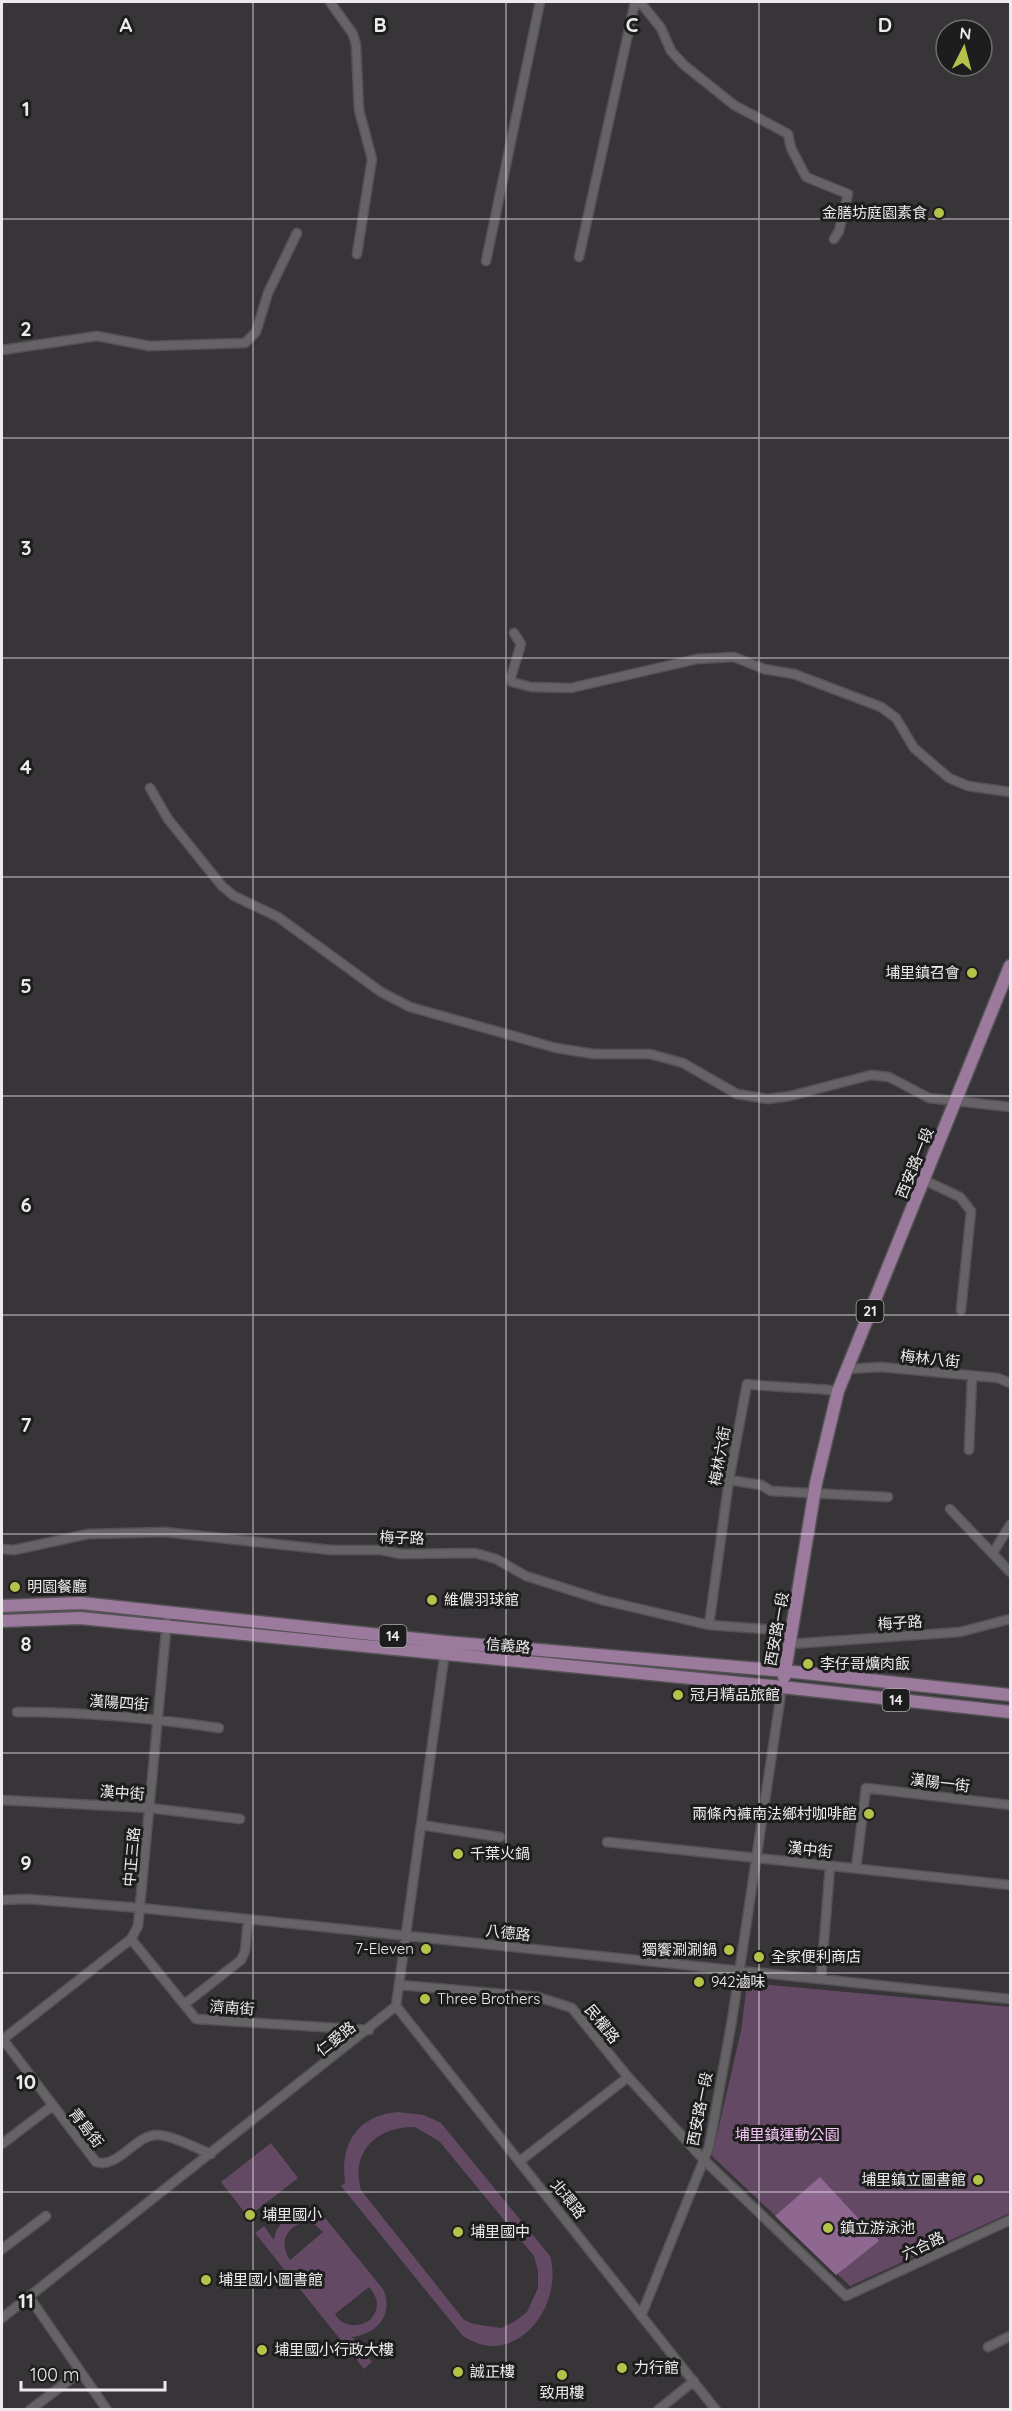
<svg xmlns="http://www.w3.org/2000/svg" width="1012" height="2411" viewBox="0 0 1012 2411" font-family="Quicksand,'Noto Sans TC',sans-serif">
  <rect width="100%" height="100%" fill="#373538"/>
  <path fill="#644965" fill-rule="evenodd" d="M747 1983 1010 2007V2213L850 2286 712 2156 741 2031Z
    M397 2112 424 2115 441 2123 550 2256C565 2308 512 2372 462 2335L341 2186 345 2183C340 2145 356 2116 397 2112ZM415 2127 439 2141 534 2256 538 2271V2288L527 2312 514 2322 501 2328 474 2324 464 2320 361 2190C350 2152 377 2126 415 2127Z
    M271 2143 298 2178 248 2217 221 2182Z
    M308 2211 325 2218 383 2289C394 2314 378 2334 352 2337L372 2362 364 2369 255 2233 264 2226 274 2240C276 2223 291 2213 308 2211ZM304 2222 313 2223 323 2232 290 2260C279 2243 285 2228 304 2222ZM369 2287C379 2298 380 2309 370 2320 358 2328 342 2327 335 2314Z"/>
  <path fill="#8f6891" d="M820 2177 879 2241 836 2275 775 2216Z"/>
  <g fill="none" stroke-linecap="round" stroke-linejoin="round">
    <defs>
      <path id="street" d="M330 2 353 34 356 45 359 110 372 159 357 254
        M640 2 661 28 671 51 684 65 734 105 788 134 791 148 806 177 848 194 839 231 834 239
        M579 257 635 2
        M486 261 540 2
        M2 350 97 336 149 346 245 343 256 332 268 293 297 233
        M514 633 521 644 511 677 512 682 531 687 571 688 697 659 734 657 764 669 794 674 881 707 896 718 914 748 949 778 968 786 1010 792
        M150 788 168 819 222 886 234 896 278 917 381 992 410 1007 556 1048 594 1054H650L683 1063 737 1094 768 1099 790 1096 871 1075 889 1077 929 1098 1010 1107
        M924 1180 960 1197 971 1211 961 1310
        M846 1369 881 1367 998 1378 1010 1383
        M969 1450 972 1377
        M729 1480 761 1485 771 1491 888 1497
        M950 1509 1010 1572
        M2 1549 14 1550 88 1534 165 1532 331 1550H381L401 1554 475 1553 496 1559 526 1576 602 1600 709 1625 792 1631
        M993 1553 1010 1525
        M709 1625 729 1480 747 1384C777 1388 808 1387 838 1391
        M790 1644 960 1632 1010 1619
        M17 1712C85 1712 152 1718 219 1728
        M2 1800 150 1808 240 1819
        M421 1825 500 1837
        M607 1842 1010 1885
        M856 1868 866 1788 1010 1805
        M2 1900 28 1899 141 1908 1010 1999
        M131 1939 196 2019 369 2030
        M821 1979 830 1866
        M400 1985 538 1997 572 2008 628 2077 704 2160 846 2296 1010 2220
        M186 2003 241 1960 245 1951 248 1920
        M396 2006 716 2410
        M2 2038 96 2162C119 2169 135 2134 158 2135 175 2136 195 2148 211 2154
        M2 2040 131 1939 138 1926 167 1621
        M2 2144 52 2106
        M520 2161 628 2077
        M2 2249 46 2216
        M30 2298 107 2410
        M641 2316 709 2147 732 2020 782 1687
        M2 2318 396 2006 445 1651
        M988 2347 1010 2336
        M30 2410 80 2372
        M658 2410 694 2381"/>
      <path id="primary" d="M2 1606 81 1603 446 1642 785 1671 1010 1695
        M2 1621 80 1618 782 1687 1010 1712
        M784 1677 816 1483 838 1391 1010 966"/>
    </defs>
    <use href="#street" stroke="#545254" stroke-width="11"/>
    <use href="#primary" stroke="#545254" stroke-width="15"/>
    <use href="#street" stroke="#666366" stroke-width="8"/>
    <use href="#primary" stroke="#9b7a9d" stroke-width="12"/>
  </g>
  <path fill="none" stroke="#eceaec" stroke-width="1.5" stroke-opacity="0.55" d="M253 2V2410M506 2V2410M759 2V2410M2 219H1010M2 438H1010M2 658H1010M2 877H1010M2 1096H1010M2 1315H1010M2 1534H1010M2 1753H1010M2 1973H1010M2 2192H1010"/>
  <g fill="#b5c249" stroke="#1e1d1e" stroke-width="2">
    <circle cx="939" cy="213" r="6"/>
    <circle cx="972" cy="973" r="6"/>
    <circle cx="15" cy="1587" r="6"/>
    <circle cx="432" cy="1600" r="6"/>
    <circle cx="808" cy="1664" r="6"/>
    <circle cx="678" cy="1695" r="6"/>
    <circle cx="869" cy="1814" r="6"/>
    <circle cx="458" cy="1854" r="6"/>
    <circle cx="426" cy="1949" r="6"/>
    <circle cx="729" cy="1950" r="6"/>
    <circle cx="759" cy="1957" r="6"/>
    <circle cx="699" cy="1982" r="6"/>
    <circle cx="425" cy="1999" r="6"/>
    <circle cx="978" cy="2180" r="6"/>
    <circle cx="250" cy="2215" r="6"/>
    <circle cx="828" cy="2228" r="6"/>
    <circle cx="458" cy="2232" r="6"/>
    <circle cx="206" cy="2280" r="6"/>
    <circle cx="262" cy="2350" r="6"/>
    <circle cx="622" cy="2368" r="6"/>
    <circle cx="458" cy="2372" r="6"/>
    <circle cx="562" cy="2375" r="6"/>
  </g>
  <g text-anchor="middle" stroke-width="6" stroke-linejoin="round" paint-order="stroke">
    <g fill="#1e1d1e" stroke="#aeacae" stroke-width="1.5">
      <rect x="856.5" y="1300" width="27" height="22" rx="4.5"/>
      <rect x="379.5" y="1625" width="27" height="22" rx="4.5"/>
      <rect x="882.5" y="1689" width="27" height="22" rx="4.5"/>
    </g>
    <g font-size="14" font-weight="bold" fill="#eceaec">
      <text x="870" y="1316">21</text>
      <text x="393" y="1641">14</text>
      <text x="896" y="1705">14</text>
    </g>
    <g font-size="15" fill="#eceaec" stroke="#1e1d1e" text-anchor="start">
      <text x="927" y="218" text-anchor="end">金膳坊庭園素食</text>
      <text x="960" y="978" text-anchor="end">埔里鎮召會</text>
      <text x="27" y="1592">明園餐廳</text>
      <text x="444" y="1605">維儂羽球館</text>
      <text x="820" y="1669">李仔哥爌肉飯</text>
      <text x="690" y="1700">冠月精品旅館</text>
      <text x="857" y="1819" text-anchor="end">兩條內褲南法鄉村咖啡館</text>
      <text x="470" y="1859">千葉火鍋</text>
      <text x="414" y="1954" text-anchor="end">7-Eleven</text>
      <text x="717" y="1955" text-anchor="end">獨饗涮涮鍋</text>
      <text x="771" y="1962">全家便利商店</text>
      <text x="711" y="1987">942滷味</text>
      <text x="437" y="2004">Three Brothers</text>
      <text x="966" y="2185" text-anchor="end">埔里鎮立圖書館</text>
      <text x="262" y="2220">埔里國小</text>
      <text x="840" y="2233">鎮立游泳池</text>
      <text x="470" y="2237">埔里國中</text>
      <text x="218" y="2285">埔里國小圖書館</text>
      <text x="274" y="2355">埔里國小行政大樓</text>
      <text x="634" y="2373">力行館</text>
      <text x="470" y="2377">誠正樓</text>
      <text x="562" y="2398" text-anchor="middle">致用樓</text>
    </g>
    <g font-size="15" fill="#eceaec" stroke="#1e1d1e">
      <text transform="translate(915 1163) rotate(-68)" y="5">西安路一段</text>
      <text transform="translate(930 1359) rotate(6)" y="5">梅林八街</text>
      <text transform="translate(720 1456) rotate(-80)" y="5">梅林六街</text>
      <text transform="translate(402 1538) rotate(2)" y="5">梅子路</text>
      <text transform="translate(900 1623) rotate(-4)" y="5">梅子路</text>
      <text transform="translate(777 1629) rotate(-80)" y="5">西安路一段</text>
      <text transform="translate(508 1646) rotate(5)" y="5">信義路</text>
      <text transform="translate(119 1703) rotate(4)" y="5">漢陽四街</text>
      <text transform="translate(940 1783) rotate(7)" y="5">漢陽一街</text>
      <text transform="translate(122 1793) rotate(4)" y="5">漢中街</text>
      <text transform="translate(810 1850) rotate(6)" y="5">漢中街</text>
      <text transform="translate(132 1857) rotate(-85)" y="5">中正三路</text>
      <text transform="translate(508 1933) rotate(6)" y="5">八德路</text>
      <text transform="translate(232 2008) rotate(4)" y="5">濟南街</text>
      <text transform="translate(602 2024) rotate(51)" y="5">民權路</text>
      <text transform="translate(336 2039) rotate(-38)" y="5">仁愛路</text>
      <text transform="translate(700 2109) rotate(-79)" y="5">西安路一段</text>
      <text transform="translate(86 2128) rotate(52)" y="5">青島街</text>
      <text transform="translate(568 2199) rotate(51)" y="5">北環路</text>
      <text transform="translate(923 2246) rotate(-25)" y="5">六合路</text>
    </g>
    <g font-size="15" fill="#f6c6f8" stroke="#1e1d1e">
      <text x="787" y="2140">埔里鎮運動公園</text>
    </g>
  </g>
  <g font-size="20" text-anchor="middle" font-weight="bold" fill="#eceaec" stroke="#1e1d1e" stroke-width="6" stroke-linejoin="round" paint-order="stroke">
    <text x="126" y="32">A</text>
    <text x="380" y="32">B</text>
    <text x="632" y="32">C</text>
    <text x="885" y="32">D</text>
    <text x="26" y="116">1</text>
    <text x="26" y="336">2</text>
    <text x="26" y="555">3</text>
    <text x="26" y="774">4</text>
    <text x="26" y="993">5</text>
    <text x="26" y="1212">6</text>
    <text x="26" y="1432">7</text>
    <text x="26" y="1651">8</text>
    <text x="26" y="1870">9</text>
    <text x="26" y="2089">10</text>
    <text x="26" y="2308">11</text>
  </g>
  <rect width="1012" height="2411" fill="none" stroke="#eceaec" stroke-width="6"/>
  <g transform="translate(964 48) rotate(6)"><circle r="28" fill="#1e1d1e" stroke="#706f70" stroke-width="1.5"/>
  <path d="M0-4.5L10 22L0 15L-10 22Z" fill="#b5c249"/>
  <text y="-9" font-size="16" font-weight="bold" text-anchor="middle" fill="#eceaec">N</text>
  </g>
  <path d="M21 2381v9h144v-9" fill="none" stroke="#eceaec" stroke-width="3"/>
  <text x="30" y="2381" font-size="18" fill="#eceaec" stroke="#1e1d1e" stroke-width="4.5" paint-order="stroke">100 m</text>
</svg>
